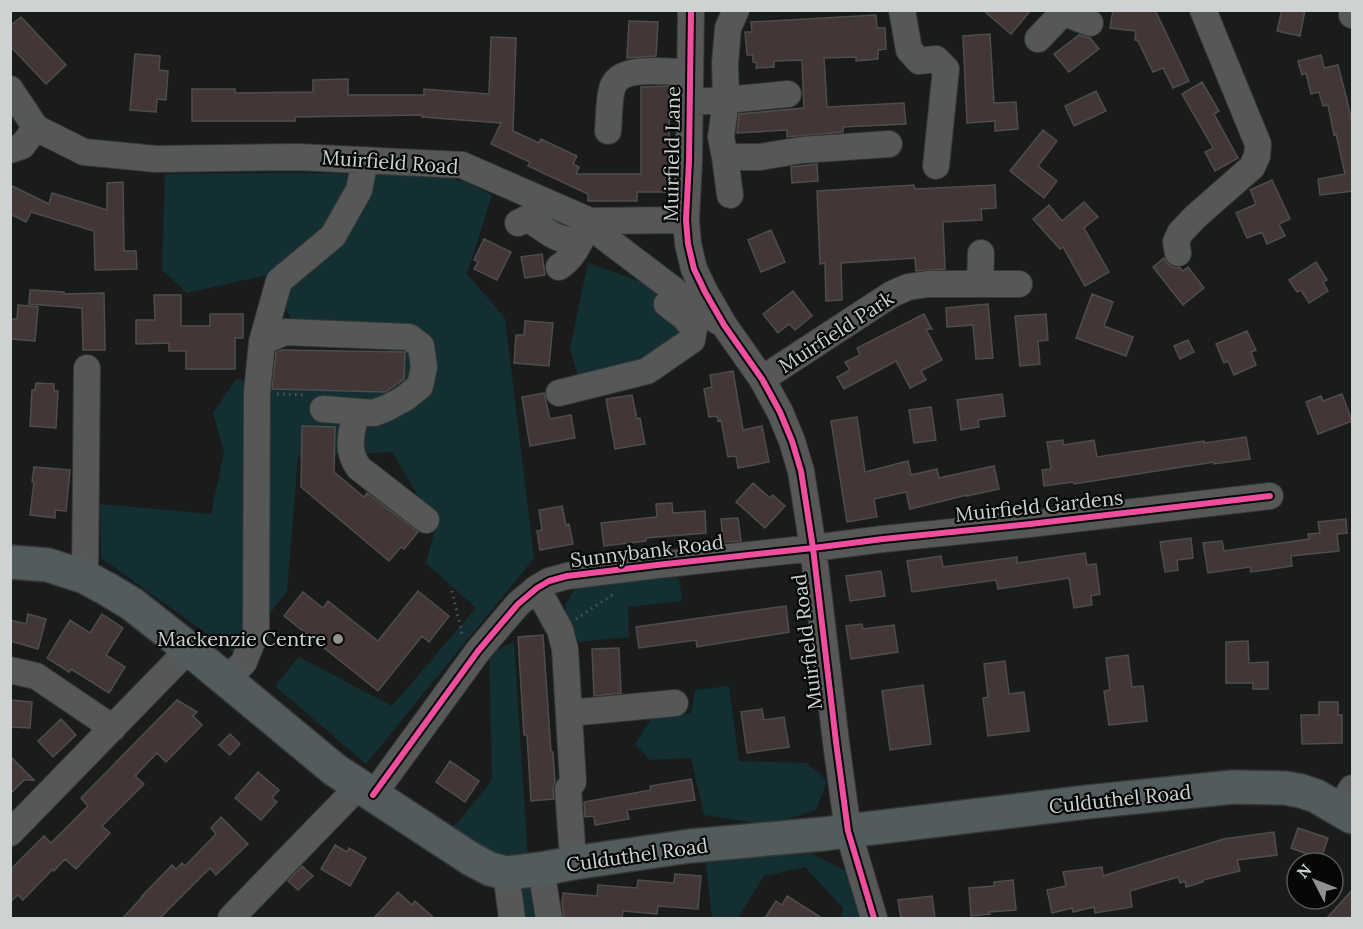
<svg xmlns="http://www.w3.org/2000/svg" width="1363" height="929" viewBox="0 0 1363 929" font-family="Lora,serif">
  <rect width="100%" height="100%" fill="#1a1c1c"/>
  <path fill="#142f32" d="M302 173 427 174 464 181 492 195 467 274 505 318 534 558 366 764 275 686 299 657 392 706 476 608 426 563 436 526 392 452 298 457 287 591 238 656 101 558 100 504 211 514 224 452 213 413 236 379 381 390 392 330 292 320 267 275 187 293 162 270 165 174Z
    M588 263 648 284 685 326 643 381 582 390 570 348Z
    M679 576 682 601 628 607 629 637 579 642 566 617V603L575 589 589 583Z
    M514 642 528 861 482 856 448 830 460 820 492 780 489 653Z
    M729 686 739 761 807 763 827 781 816 810 768 825 704 815 691 758 650 760 635 744 651 719 691 713 695 690Z
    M804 850 851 873 864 918H841L843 908 805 867 764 876 738 918H712L705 856Z
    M531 881 539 918H517L516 887Z"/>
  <path fill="#433636" stroke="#4d4d4d" stroke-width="1.5" d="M983 10H1031L1011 34Z
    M1113 10H1155L1189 81 1173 88 1163 68 1153 72 1138 41 1135 40 1136 31 1110 28Z
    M1282 10H1305L1300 36 1277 31Z
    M876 15 877 28H885L886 49 878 50V59L856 61V57L824 58 827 107 904 103 906 124 843 127V132L787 137V130L737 133 739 114 804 108 802 60 774 61V67L756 68 757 63 753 62V55H747L745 32H752L751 22Z
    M21 17 66 65 46 84 10 46V26Z
    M629 21 658 22 656 56 627 58Z
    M990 34 994 103 1016 102 1018 129 995 131V121L967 123 963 36Z
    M1079 35 1090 38 1099 49 1069 72 1054 54Z
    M491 37 516 38 513 131 539 143 541 139 577 156 573 164 579 167 576 174H641V87L669 86 670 192H637V201H588V194L528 166 530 162 491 144 501 123 422 117V115L295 117V121H192V89H235V93L313 92V80L348 79V95H424V89L489 94Z
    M135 54 160 56 159 70 168 71 166 100 157 99 156 112 130 110Z
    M1321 55 1324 68 1338 65 1347 100 1353 127V191L1320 195 1318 179 1345 174 1336 134 1334 135 1328 105 1323 106 1319 92 1311 94 1306 73 1302 75 1298 61Z
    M1202 82 1219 111 1214 114 1238 158 1215 171 1205 152 1213 148 1182 94Z
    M1096 91 1106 111 1074 126 1065 106Z
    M1043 130 1057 141 1038 166 1057 181 1044 198 1010 171Z
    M817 164 818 181 792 183 791 167Z
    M1272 180 1290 219 1279 224 1285 236 1267 244 1262 232 1247 238 1236 213 1256 204 1250 190Z
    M123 182 124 251H136L137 269 95 270 94 231 31 212 26 222 10 214V185L49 204 52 193 107 210V183Z
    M914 185 915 189 995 185 996 208 981 209 982 220 943 222 945 269 916 271 915 258 841 263 842 300 826 301 825 263 820 264 817 191Z
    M1084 202 1098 217 1084 228 1109 272 1085 286 1063 247 1060 249 1033 219 1049 205 1062 221Z
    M771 230 785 262 761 272 748 240Z
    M484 239 511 252 497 280 474 269 478 262 474 260Z
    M542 254 545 275 525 278 521 257Z
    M1164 258 1167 263 1172 267 1180 268 1183 271 1188 267 1204 288 1183 305 1153 267Z
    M1316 262 1327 280 1323 282 1328 291 1309 303 1301 290 1297 292 1289 280Z
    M30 290 64 292V294L104 293 105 350H83L82 308 29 304Z
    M793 291 812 316 795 330 789 324 778 333 763 314Z
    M1092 294 1113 302 1104 326 1133 337 1126 356 1076 338Z
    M154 295H181V326H210V314H243V338H235V369H186V351H169V343L136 344V320H155Z
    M988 304 993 358 976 359 973 325 947 327 946 308Z
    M18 305 38 307 35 341 10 339V319H17Z
    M924 314 932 329H926L942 360 921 371 926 380 910 388 896 361 844 389 837 377 850 370 845 362 860 355 857 348Z
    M1046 314 1048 340 1038 341 1040 364 1020 366 1015 316Z
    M525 321 553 323 549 366 514 363 516 335H524Z
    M1247 331 1256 350 1251 352 1256 365 1234 375 1228 361 1224 363 1216 344Z
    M1188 340 1194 352 1180 359 1174 346Z
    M282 350 405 352 404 379 385 392 272 389 276 352Z
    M733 371 743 430 762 426 769 462 738 468 736 456 728 457 721 420 718 421 717 416 709 417 704 389 712 387 710 375Z
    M36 383 54 384V391H58L56 428 30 426 32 390H35Z
    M544 393 550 419 571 415 575 438 530 446 522 397Z
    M1002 394 1005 416 978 420 979 427 961 430 957 400Z
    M1342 394 1352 421 1318 434 1306 402 1321 396 1323 401Z
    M632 395 637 419 640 418 645 444 615 449 606 399Z
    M931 407 936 440 914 443 909 410Z
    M857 417 865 472 908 461 911 475 937 469 939 478 994 466 999 489 967 496V495L910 509 906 492 874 499 877 517 847 522 831 421Z
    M302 426 335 427 334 472 364 497 367 493 418 532 404 549 401 547 389 561 301 487Z
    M1246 437 1250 459 1214 464V462L1074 484 1073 482 1044 486 1042 470 1051 469 1047 442 1063 440V445L1094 440 1097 457 1204 441V443Z
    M34 467 70 470 66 511 55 510V518L30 515 34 482H32Z
    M753 483 770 498 773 495 785 506 765 528 736 502Z
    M672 503 673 513 705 511 706 533 646 538V541L604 546 601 523 657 517 656 504Z
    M562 506 566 525 569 524 573 544 540 550 537 531 542 530 539 510Z
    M738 518 741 541 723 542 721 519Z
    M1346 519 1347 533 1337 534 1339 551 1291 556 1292 566 1251 572 1250 567 1208 573 1203 543 1222 541 1224 551 1309 539 1308 534 1320 533 1318 522Z
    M1191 538 1193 558 1177 560 1178 570 1165 572 1160 542Z
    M1085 553 1087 565 1096 564 1100 594 1091 596 1092 605 1074 608 1069 578 998 589 996 580 912 592 907 561 941 556 943 567 1017 557V563Z
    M881 571 885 596 850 601 846 576Z
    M418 591 449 616 429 642 422 636 378 691 284 616 303 592 323 608 328 601 378 641Z
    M786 606 789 632 697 647 696 640 639 648 636 627Z
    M28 614 46 619 38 649 10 641V620L26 624Z
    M102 614 123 628 106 655 125 667 109 693 71 669 69 672 47 658 70 620 90 633Z
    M862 624 863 629 894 625 898 652 851 659 846 626Z
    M543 635 551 752H553L555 783 553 790 554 799 531 801 527 735H524L518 637Z
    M1248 641 1249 663 1268 662V689H1253V683H1226V642Z
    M619 648 621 693 594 696 592 649Z
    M1128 655 1132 687 1143 686 1147 721 1109 725 1104 691 1110 690 1106 658Z
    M1005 661 1009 694 1024 692 1029 731 988 736 983 698 988 697 984 664Z
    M923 685 931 744 890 750 882 691Z
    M10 700 32 702 30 728 10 727Z
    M177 700 197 712 193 716 202 725 166 762 157 753 135 776 144 784 102 826 110 833 76 869 65 859 54 871 53 869 23 900 18 895 10 902V870L44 836 51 843 88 806 81 798Z
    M1319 702H1338V715H1342V743L1302 744 1301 715H1319Z
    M762 709 764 720 784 717 789 747 747 753 741 712Z
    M61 719 76 735 53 757 38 741Z
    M230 734 240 744 230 755 219 745Z
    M10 756 34 780H24L10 794Z
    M450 761 479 781 465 802 436 782Z
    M258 772 279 790 272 798 277 802 261 820 235 798Z
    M691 779 695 800 627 810 629 819 595 825 594 816 585 817 584 802 651 790 650 786Z
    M221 817 248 844 216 875 210 868 160 918H123L143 896H142L172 865 176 869 182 863 185 866 216 834 211 828Z
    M1298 828 1328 838 1321 859 1291 848Z
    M1274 832 1277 855 1237 860 1240 871 1203 880V882L1186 887 1185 881 1180 883 1178 877 1130 891 1132 907 1095 913 1094 907 1073 912 1072 908 1052 913 1047 890 1066 886 1063 872 1102 867 1103 876 1224 839Z
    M335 845 347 852 349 848 366 858 350 886 321 869Z
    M302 866 313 876 298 890 288 881Z
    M675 874 701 876 698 909 658 906 657 914 623 911 622 918H564L562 903 563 893 597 896 598 885 637 888 638 880 674 883Z
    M1013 880 1016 910 989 912 990 914 971 916 969 888 994 886V882Z
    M1353 889V918H1327Z
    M398 892 412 905 415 901 434 918H374Z
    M787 896 822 918H765L776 901 782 905Z
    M932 896 935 918H901L898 900Z"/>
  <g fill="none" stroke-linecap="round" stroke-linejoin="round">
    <defs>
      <path id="minor" d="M691 10 689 161 686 220 688 244 694 269 705 292 724 325 762 379 780 412 792 441 801 471 813 548 836 742 848 831 874 918
        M902 10 909 50 919 61 936 59 946 69 936 166
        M1352 10V15
        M1062 12 1090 23
        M1038 39 1057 19 1063 10
        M10 89 36 128 84 152 156 159 298 157 462 165 590 221 604 237 703 312 719 322
        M689 102 726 100 725 63 728 28 736 10
        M608 131C609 120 609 92 614 84 624 65 671 72 690 73
        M10 150 22 146 36 128
        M725 157H760L802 150 889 144
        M730 195 725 157 721 137 726 100 788 94
        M518 223 526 219C536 222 542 229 551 234 560 240 569 240 580 241
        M1178 253 1176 242 1180 233 1195 217 1252 167 1257 156 1258 144 1203 10
        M559 267C575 257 582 237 590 221L686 220
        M980 284 981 253
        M262 342 279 281 333 236 359 190 365 160
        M762 379 872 307 892 294 908 287 928 284H1019
        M559 393 647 371 692 340 694 329 684 317 667 304
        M356 412C352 432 345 450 359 468L426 520
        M85 577 87 368
        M537 588 560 630 565 649 573 782 568 789 572 845
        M10 670 36 676 113 728
        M227 680 244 662 256 631 257 393 262 342 285 332 409 337 421 346 424 367 420 386 405 398 387 408 374 413 323 409
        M569 713 675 703
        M373 795 478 651 518 604 537 588 549 581 567 576 657 565 813 548 883 539 1030 524 1270 496
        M1340 808 1352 788
        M10 833 189 649
        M541 869 549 918
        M506 873 512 918
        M231 918 359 786"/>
      <path id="major" d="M10 562 48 565 85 577 107 589 132 604 189 649 335 770 471 859 490 869 506 873 541 869 573 863 690 846 823 834 1087 802 1233 787 1285 788 1301 791 1316 796 1352 817"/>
    </defs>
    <use href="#minor" stroke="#353737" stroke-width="28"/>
    <use href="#major" stroke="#353737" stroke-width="36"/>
    <path stroke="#525454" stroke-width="3" stroke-dasharray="1.5 4.5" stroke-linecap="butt" d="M277 394 306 395
      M452 591 463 638
      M576 619 615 593"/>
    <use href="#minor" stroke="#565858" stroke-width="26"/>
    <use href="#major" stroke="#525c5d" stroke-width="33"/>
    <defs>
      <path id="cycleway" d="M691 10 689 161 686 220 688 244 694 269 705 292 724 325 762 379 780 412 792 441 801 471 813 548 836 742 848 831 874 918
        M373 795 478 651 518 604 537 588 549 581 567 576 657 565 813 548 883 539 1030 524 1270 496"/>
    </defs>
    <use href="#cycleway" stroke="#060707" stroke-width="10"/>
    <use href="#cycleway" stroke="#ef4d9e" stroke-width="6"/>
  </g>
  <circle fill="#909292" stroke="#060707" stroke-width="2" cx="338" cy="639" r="6"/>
  <g text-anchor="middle" stroke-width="4.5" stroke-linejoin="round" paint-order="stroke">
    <g font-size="20" fill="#cfd2d2" stroke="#060707">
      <text transform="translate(672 154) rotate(-89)" y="7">Muirfield Lane</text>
      <text transform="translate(390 162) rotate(4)" y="7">Muirfield Road</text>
      <text transform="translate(836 332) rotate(-33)" y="7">Muirfield Park</text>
      <text transform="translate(1039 506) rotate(-6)" y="7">Muirfield Gardens</text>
      <text transform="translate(647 551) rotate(-7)" y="7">Sunnybank Road</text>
      <text transform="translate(807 642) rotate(-97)" y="7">Muirfield Road</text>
      <text transform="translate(1120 799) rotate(-6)" y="7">Culduthel Road</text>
      <text transform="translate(637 855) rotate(-8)" y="7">Culduthel Road</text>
    </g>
    <g font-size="20" fill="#cfd2d2" stroke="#060707" text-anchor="end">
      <text x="326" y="646">Mackenzie Centre</text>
    </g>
  </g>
  <rect width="1363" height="929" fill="none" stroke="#cfd2d2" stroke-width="24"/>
  <g transform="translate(1315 881) rotate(312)"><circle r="28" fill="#060707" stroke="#565858" stroke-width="1.5"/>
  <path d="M0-4.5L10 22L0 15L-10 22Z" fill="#909292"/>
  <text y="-9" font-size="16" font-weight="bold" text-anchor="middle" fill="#cfd2d2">N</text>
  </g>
</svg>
